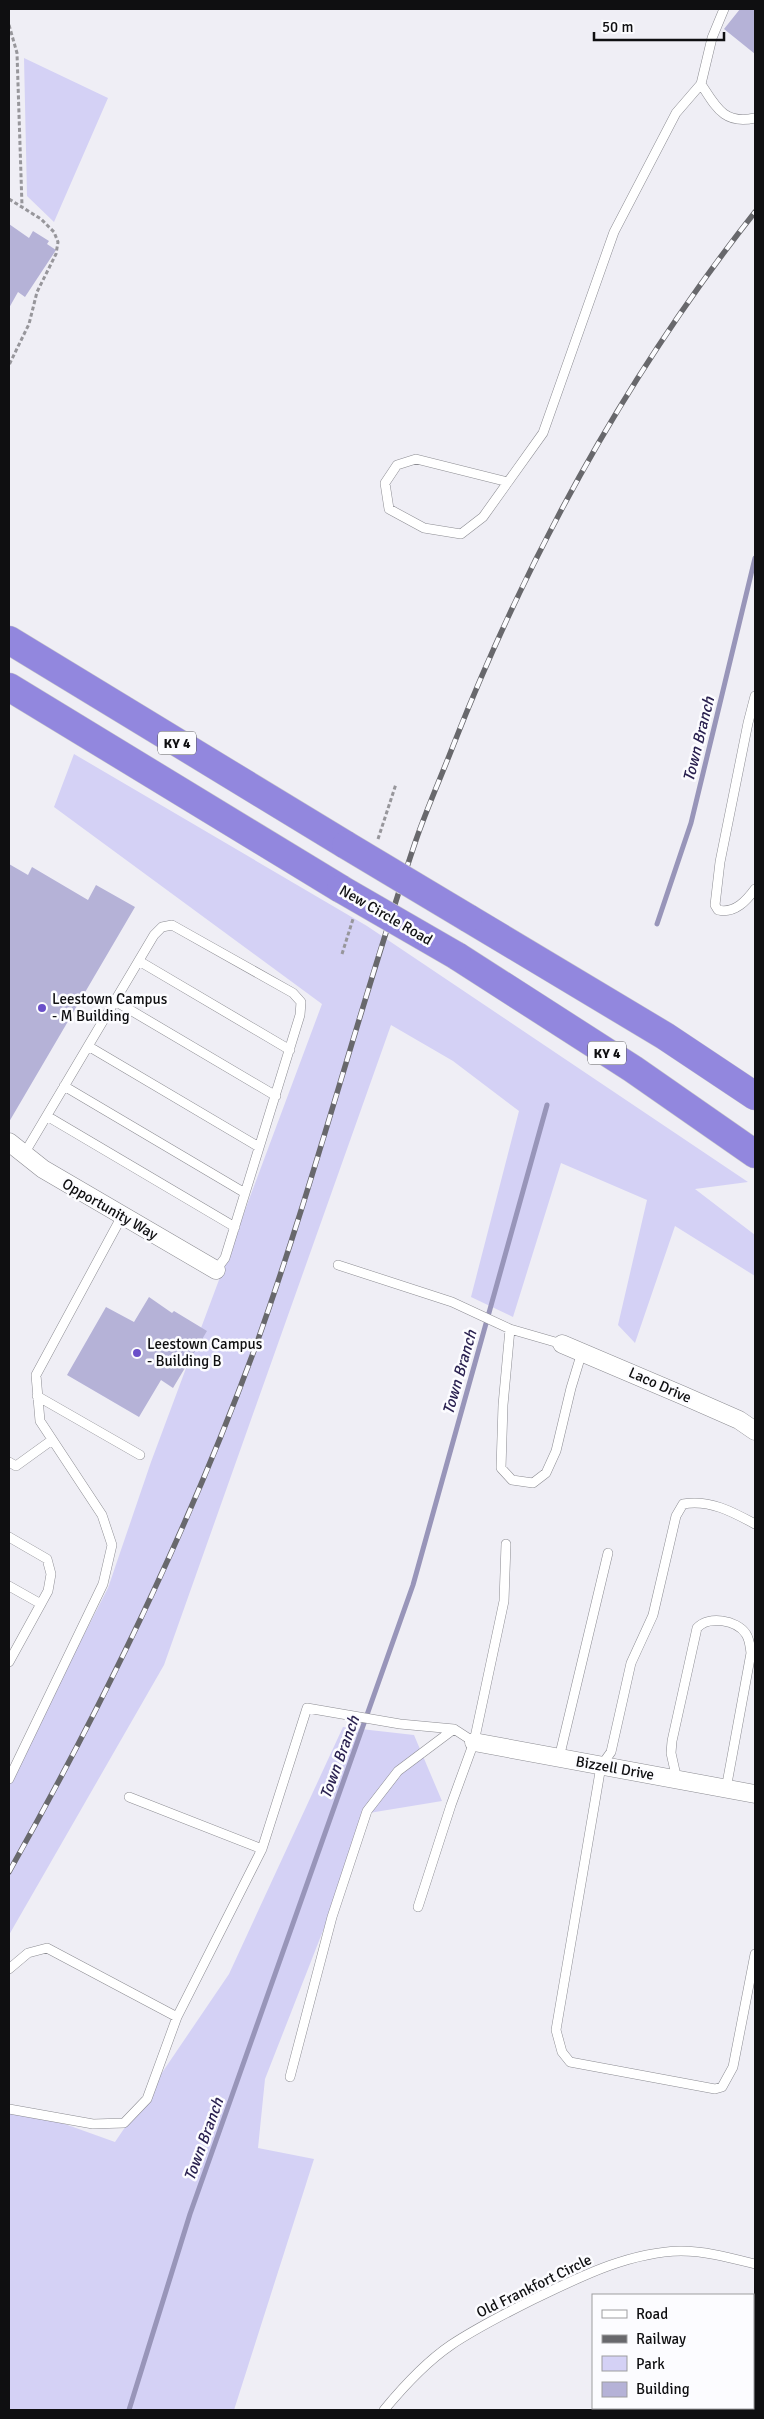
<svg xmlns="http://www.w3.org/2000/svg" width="764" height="2419" viewBox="0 0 764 2419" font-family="Signika,sans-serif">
  <rect width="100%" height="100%" fill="#efeef5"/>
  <path fill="#d4d1f5" d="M24 58 108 98 54 222 27 196Z
    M74 754 367 926 748 1182 695 1189 755 1235V1276L675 1226 635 1343 618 1325 647 1200 561 1163 513 1317 471 1297 519 1111 453 1061 391 1025 164 1665 9 1935V1780L108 1588 151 1462 322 1004 54 807Z
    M343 1727 414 1735 442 1801 369 1813 265 2079 258 2148 314 2159 234 2410H9V2104L115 2142 229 1974Z"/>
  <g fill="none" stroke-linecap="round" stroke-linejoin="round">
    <path stroke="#9895b9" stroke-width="5" d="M657 924 691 823 755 558
      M129 2410 190 2214 413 1585 547 1105"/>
  </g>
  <path fill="#b5b2d7" d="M740 9H755V54L724 29Z
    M9 224 29 238 33 231 49 241 47 244 56 250 25 297 18 292 9 308Z
    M9 864 28 875 32 867 88 900 96 885 135 907 9 1122Z
    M149 1297 172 1313 174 1311 207 1331 173 1388 161 1380 139 1417 67 1375 106 1307 134 1322Z"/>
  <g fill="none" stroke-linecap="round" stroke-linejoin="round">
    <defs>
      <path id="service" d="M724 9 712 38 701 84C716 107 724 125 755 118
        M508 482 416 459 397 465 385 483 389 509 424 528 461 534 483 517 543 433 614 232 676 113 701 84
        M755 696 748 723 720 862 715 905 718 910C735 914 747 900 755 889
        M139 961 290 1050
        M115 1001 276 1096
        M88 1046 259 1147
        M64 1086 245 1193
        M47 1116 235 1227
        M24 1154 154 935 162 927 172 925 293 993 301 1002 300 1015 225 1258 216 1270
        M338 1265 452 1302 510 1329
        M562 1344 510 1329 503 1405 501 1468 512 1480 533 1483 546 1473 556 1451 571 1388 582 1352
        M37 1396 140 1455
        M9 1462 16 1466 52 1440
        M755 1524C733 1512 709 1499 683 1504L676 1516 653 1615 631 1663 611 1752 601 1766 556 2030 562 2052 570 2062 715 2089 722 2087 733 2067 755 1954
        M9 1537 47 1559 51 1574 48 1591 9 1662
        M9 1586 41 1604
        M559 1758 608 1553
        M9 1779 103 1584 112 1545 102 1515 40 1421 36 1375 122 1216
        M677 1780 671 1753 672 1741 697 1628C708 1615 737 1620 746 1634 750 1640 750 1647 751 1653L726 1789
        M129 1797 262 1849
        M418 1907 451 1805 474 1742 504 1601 506 1544
        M9 1969 28 1953 47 1948 177 2017
        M290 2077 332 1917 367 1811 398 1771 454 1729
        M9 2109 93 2124 124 2123 147 2099 177 2017 262 1849 307 1708 400 1724 454 1729 474 1742
        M384 2410C403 2387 426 2362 451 2345 478 2327 506 2313 534 2299 580 2277 629 2252 681 2251 706 2251 731 2258 755 2264"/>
      <path id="minor" d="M9 1142 43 1169 216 1270
        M562 1344 682 1395 739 1420 755 1431
        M474 1742 755 1794"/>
      <path id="motorway" d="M9 640 346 845
        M9 687 341 889
        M468 918 665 1036 755 1096
        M457 956 633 1069 755 1154"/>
    </defs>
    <use href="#service" stroke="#8c8c92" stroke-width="10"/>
    <use href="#minor" stroke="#8c8c92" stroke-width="19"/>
    <use href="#motorway" stroke="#cacacb" stroke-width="29"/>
    <path stroke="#97969b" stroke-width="3" stroke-dasharray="4 2.5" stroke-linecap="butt" d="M9 25 17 53 22 206
      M9 199 41 219 54 232 58 242 56 254 37 292 29 324 9 365
      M378 839 396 784
      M342 954 353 919"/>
    <use href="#service" stroke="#fff" stroke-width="9"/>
    <use href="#minor" stroke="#fff" stroke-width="18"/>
    <use href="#motorway" stroke="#9287de" stroke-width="28"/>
    <defs>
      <path id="rail" d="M9 1872C104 1703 188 1530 255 1348 315 1181 359 1008 416 840 427 808 441 777 453 746 528 555 628 373 755 212"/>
    </defs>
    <use href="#rail" stroke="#68686c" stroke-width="5.5"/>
    <use href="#rail" stroke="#fcfcff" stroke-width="4" stroke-dasharray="11" stroke-linecap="butt"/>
    <defs>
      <path id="motorway-bridge" d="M346 845 468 918
        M341 889 457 956"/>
    </defs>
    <use href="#motorway-bridge" stroke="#cacacb" stroke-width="29" stroke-linecap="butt"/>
    <use href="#motorway-bridge" stroke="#9287de" stroke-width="28"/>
  </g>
  <g fill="#6a4fc9" stroke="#fcfcff" stroke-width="2">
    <circle cx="42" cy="1008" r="5"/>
    <circle cx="137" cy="1353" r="5"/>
  </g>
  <g text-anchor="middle" stroke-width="5" stroke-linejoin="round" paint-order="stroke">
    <g fill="#fcfcff" stroke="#565658" stroke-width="1">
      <rect x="158" y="731.5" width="38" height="23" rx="4"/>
      <rect x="588" y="1041.5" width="38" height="23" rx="4"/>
    </g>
    <g font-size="14" font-weight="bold" fill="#0f0f11">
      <text x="177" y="748">KY 4</text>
      <text x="607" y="1058">KY 4</text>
    </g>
    <g font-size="15" fill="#0f0f11" stroke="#fcfcff">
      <text transform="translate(386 915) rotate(30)" y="5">New Circle Road</text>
      <text transform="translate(110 1209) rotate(30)" y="5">Opportunity Way</text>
      <text transform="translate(660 1385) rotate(24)" y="5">Laco Drive</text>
      <text transform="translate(615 1768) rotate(10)" y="5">Bizzell Drive</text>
      <text transform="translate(534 2286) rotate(-26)" y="5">Old Frankfort Circle</text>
    </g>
    <g font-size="15" fill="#0f0f11" stroke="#fcfcff" text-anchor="start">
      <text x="52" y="1004">Leestown Campus<tspan x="52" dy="17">- M Building</tspan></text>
      <text x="147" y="1349">Leestown Campus<tspan x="147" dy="17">- Building B</tspan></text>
    </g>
    <g font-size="16" font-style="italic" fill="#2a2150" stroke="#fcfcff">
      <text transform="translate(698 739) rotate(-76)" y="6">Town Branch</text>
      <text transform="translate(459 1372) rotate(-74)" y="6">Town Branch</text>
      <text transform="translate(339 1757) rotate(-70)" y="6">Town Branch</text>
      <text transform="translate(203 2139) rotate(-70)" y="6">Town Branch</text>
    </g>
  </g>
  <rect width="764" height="2419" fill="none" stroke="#0f0f11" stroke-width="20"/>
  <rect x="592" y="2294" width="162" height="115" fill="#fcfcff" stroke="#9d9da0"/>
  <rect x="602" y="2310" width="25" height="8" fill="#ffffff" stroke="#9d9da0"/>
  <text x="636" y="2319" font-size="15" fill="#0f0f11">Road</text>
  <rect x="602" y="2335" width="25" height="8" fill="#68686c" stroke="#9d9da0"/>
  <text x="636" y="2344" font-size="15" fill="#0f0f11">Railway</text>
  <rect x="602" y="2356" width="25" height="15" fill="#d4d1f5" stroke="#9d9da0"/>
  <text x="636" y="2369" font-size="15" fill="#0f0f11">Park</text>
  <rect x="602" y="2382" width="25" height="15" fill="#b5b2d7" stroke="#9d9da0"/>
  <text x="636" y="2394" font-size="15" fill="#0f0f11">Building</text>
  <path d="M594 32v8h130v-8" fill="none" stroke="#0f0f11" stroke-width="2.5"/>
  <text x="602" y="32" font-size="15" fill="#0f0f11" stroke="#fcfcff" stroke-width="4" paint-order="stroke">50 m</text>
</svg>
